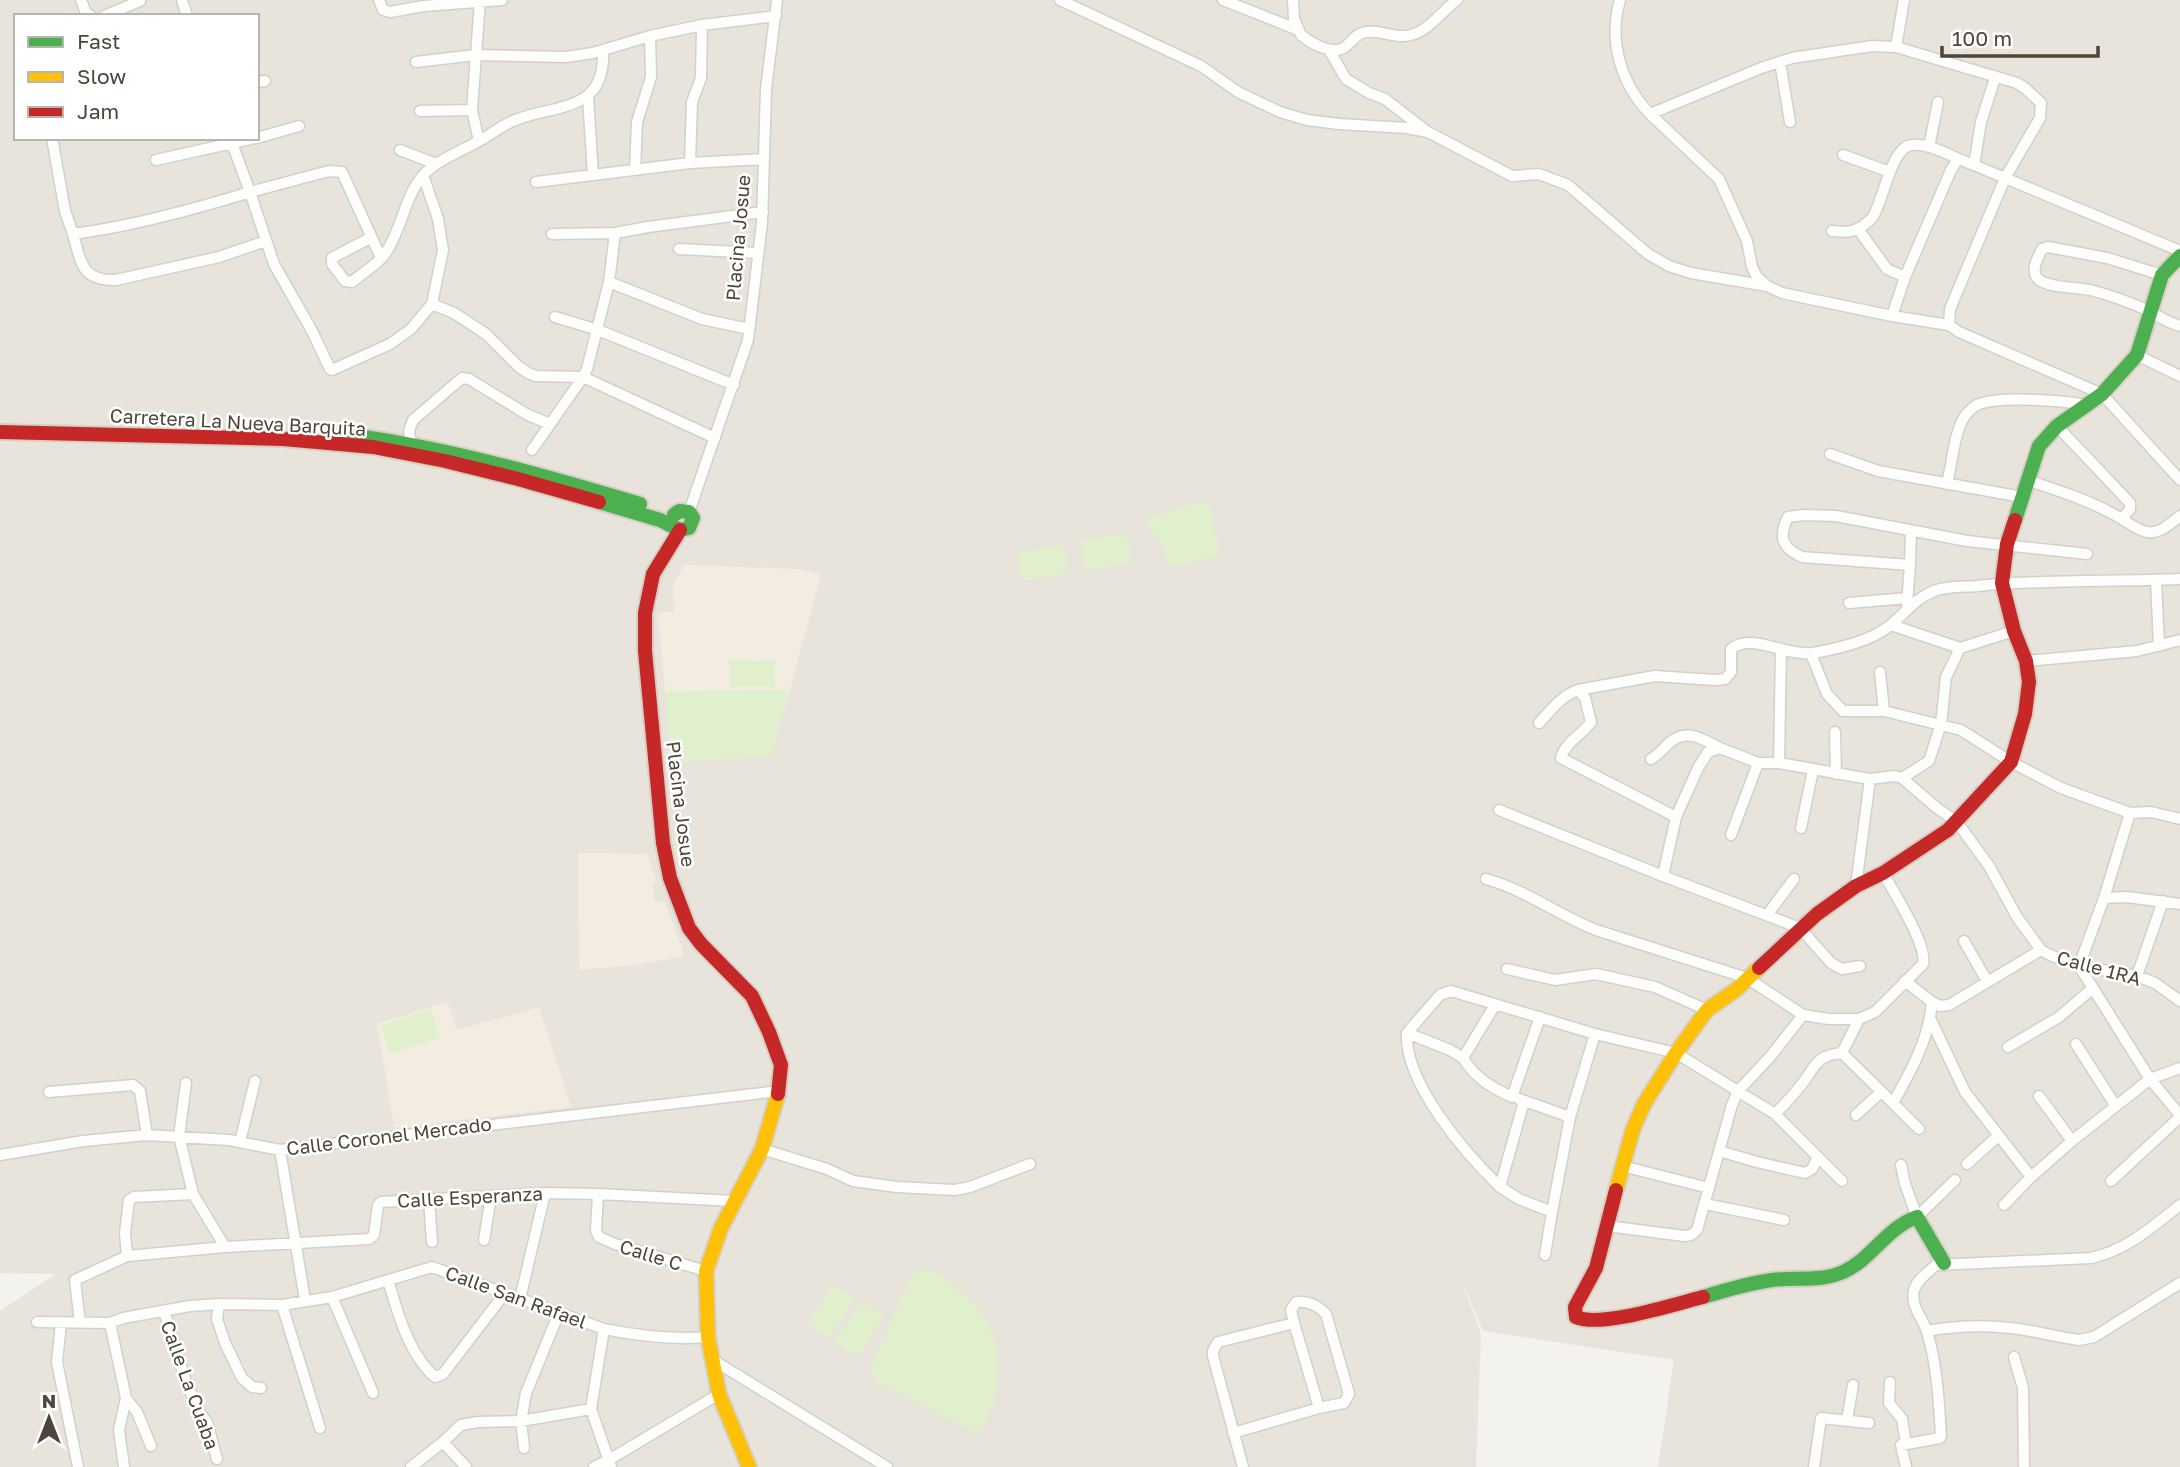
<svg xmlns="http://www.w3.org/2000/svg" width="2180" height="1467" viewBox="0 0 2180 1467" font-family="'Golos Text',sans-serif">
  <rect width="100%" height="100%" fill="#f4f2ee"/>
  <path fill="#e8e4db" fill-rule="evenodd" d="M0 0H2180V1467H1658L1674 1360 1483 1331 1459 1275 1481 1333 1476 1467H0V1311L56 1274 0 1273ZM16 16H257V138H16Z"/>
  <path fill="#f2ede0" d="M684 565 799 569 821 574 790 690 665 691 658 613 674 611 673 585Z
    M578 853 647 854 657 883H653L654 901 665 902 681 944 683 957 626 966 579 970Z
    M447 1002 457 1030 539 1007 571 1107 394 1128 377 1024Z"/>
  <path fill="#e1f0cc" d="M1202 501 1209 504 1220 555 1185 565H1169L1164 547 1147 526V521L1150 518Z
    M1126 533 1132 562 1086 571 1080 542Z
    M1063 545 1068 573 1022 581 1017 553Z
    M775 660V687H730L729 661Z
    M790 690 778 730 772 756 670 763 665 691Z
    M431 1009 440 1038 390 1054 381 1025Z
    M915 1271C920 1271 927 1270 932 1271 942 1274 954 1286 962 1293 1008 1331 1007 1385 979 1434L877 1382C869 1372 872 1364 876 1353Z
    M833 1284 855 1299 830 1338 808 1324Z
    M861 1301 884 1315 858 1358 834 1343Z"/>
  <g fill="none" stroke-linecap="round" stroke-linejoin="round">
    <defs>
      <path id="street" d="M81 0 86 13 91 16
        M182 0 187 16
        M379 0 383 10 390 12 424 6 502 0
        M1060 0 1201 66 1238 92 1280 112 1307 120 1339 124 1407 128 1428 132 1512 176 1539 174 1568 185 1648 254 1669 266 1691 273 1767 286
        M1223 0 1296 29
        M1293 0 1294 19 1301 35C1311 43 1332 56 1345 47 1351 43 1354 36 1362 33 1375 28 1391 37 1404 36 1427 35 1440 12 1457 0
        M1620 0C1608 41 1621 84 1650 114L1761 68 1792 58 1872 46 1896 47 2017 83 2026 89 2041 103 2040 118 2005 178 1950 309 1949 325
        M104 16 140 1
        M1896 47 1904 0
        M1329 50 1346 79 1369 93 1385 99 1425 130
        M416 62 475 55 566 57 593 53 650 36 702 25 776 16
        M1780 62 1790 122
        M257 82 265 81
        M588 97 593 175
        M420 111 472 110
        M1650 114 1719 179 1747 241 1752 267 1757 277 1767 286 1782 293 1892 316
        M52 138 65 211 73 234C134 226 192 210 250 192L274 264 312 331 330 369 332 370 390 344 411 329 432 304 443 250 438 219 423 175
        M230 138 250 192 329 171 342 172 381 258
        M257 138 299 126
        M479 141 472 110 480 0
        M1929 147 1938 102
        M400 150 436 164
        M1843 155 1890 172
        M1958 159 1951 170 1905 277 1892 316 1949 325 1959 332 2102 394 2180 480
        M156 160 255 138
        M690 163 692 102 701 78 702 25
        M1974 165 2180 251
        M635 170 637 122 651 77 650 36
        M536 182 690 163 764 159
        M1858 229 1887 269 1905 277
        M1832 231C1842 232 1851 233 1859 228 1863 226 1869 221 1872 218 1883 203 1891 146 1912 145 1932 143 1955 159 1974 165L1981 122 1995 78
        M73 234C81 262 81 281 116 280L219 257 266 241
        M552 234 615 233
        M370 238 332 258V264L345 281 352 282C362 273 377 265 385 254 406 224 404 183 438 163 452 154 467 148 481 140 493 133 505 123 518 119 560 104 606 111 603 50
        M679 249 758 253
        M2162 275 2107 258 2048 247 2042 249C2038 257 2030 271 2038 279 2047 288 2077 287 2090 290 2110 295 2132 303 2151 312 2161 318 2169 323 2180 326
        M609 282 702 319 749 329
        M432 304 454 313 486 334 519 367 528 373 536 376 583 377 715 438
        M555 317 598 330 734 385
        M2137 355 2180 376
        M2057 426 2130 503V509L2122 519
        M411 444 409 431 413 420 462 378 469 379 528 415 550 424
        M532 450 583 377 587 369 609 282 615 233 648 227 763 212
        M1830 454 1878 471 2022 497
        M2027 480C2056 490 2086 499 2113 514 2124 519 2134 529 2147 532 2160 534 2170 524 2180 516
        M1947 484C1952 464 1954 432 1965 416 1968 412 1974 406 1977 405 1999 395 2062 401 2087 405
        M689 512 748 340 762 223 766 89 777 0
        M1911 530 1910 565 1802 557C1782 548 1778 537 1788 517L1803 515 1836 516 1967 541 2087 554
        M2156 580 2159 646
        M1849 603 1907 598
        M1907 604 1910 565
        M1891 625 1960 648 2014 631
        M1811 654 1827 694 1843 711H1884L1961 730 2011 762 2061 788 2130 813 2151 812 2180 819
        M2026 661 2137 651 2180 640
        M1880 672 1884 711
        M1578 690 1655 676 1715 680 1725 679 1731 672V649C1751 632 1787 657 1813 653 1836 649 1870 641 1888 627 1904 615 1914 599 1934 591 1946 586 1964 587 1977 586 2044 579 2113 582 2180 579
        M1539 723C1551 710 1561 696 1578 690L1585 698 1591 722C1581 736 1566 741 1561 758L1676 817
        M1835 732 1836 774
        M1651 759C1658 755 1662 750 1668 744 1686 727 1702 739 1720 748
        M1779 763 1781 650
        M1902 778 1929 761 1941 724 1946 677 1960 648
        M1499 810 1663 876 1800 928 1831 963 1842 969 1860 966
        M2130 813 2104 898 2079 966 2150 1079 2180 1115
        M1801 828 1813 770
        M1731 835 1758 763
        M1663 876 1676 817 1698 768 1708 752 1720 748 1758 763H1779L1870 779 1894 776 1902 778 1937 808 1957 822 1989 866 2017 917 2041 950 2050 955 2079 966 2137 976 2155 983 2180 1001
        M1486 879C1526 890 1558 915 1596 930L1747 978 1803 1015 1829 1019H1859L1875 1012 1923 964C1928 946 1893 891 1883 873
        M1856 886 1870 779
        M2104 898 2127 897 2180 904
        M1767 915 1794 879
        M1964 941 1987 981
        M1507 969 1555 980 1596 974 1655 987 1707 1010
        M2137 976 2163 901
        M1932 1002 1940 1006 1949 1005 2041 950
        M1495 1005 1463 1058C1475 1078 1492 1088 1512 1097L1540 1017
        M1930 1018 1965 1092 2031 1177 2072 1141 2150 1079 2180 1068
        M1407 1033 1450 1050 1463 1058
        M2076 1044 2115 1105
        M2008 1047 2059 1017 2093 988
        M1842 1053 1893 1103C1911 1071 1929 1039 1932 1002L1905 981
        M1842 1053 1859 1019
        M186 1083 179 1136 193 1194 225 1247
        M49 1092 133 1085 140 1091 147 1135
        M2039 1096 2072 1141
        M1519 1099 1570 1117 1595 1034
        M1524 1101 1500 1187 1519 1199 1552 1212 1570 1117
        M1893 1103 1919 1129
        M1775 1114C1784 1105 1793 1096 1801 1085 1815 1068 1815 1055 1842 1053
        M1856 1115 1881 1092
        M240 1142 255 1081
        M762 1149 827 1169 853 1181 897 1187 955 1190 970 1187 1030 1164
        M280 1150 305 1300
        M1719 1151 1757 1162 1805 1173 1812 1169 1818 1157
        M0 1155 83 1141 147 1135 229 1140 280 1150 779 1091
        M1967 1164 1998 1136
        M1901 1165 1905 1184 1917 1217 1955 1180
        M1622 1166 1709 1188
        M2111 1181 2180 1117
        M1500 1187C1466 1154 1404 1083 1407 1033L1440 995 1451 991 1595 1034 1676 1053 1775 1114 1842 1181
        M598 1194 596 1231 599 1237 615 1244 706 1271
        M429 1199 432 1242
        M1705 1204 1784 1220
        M2004 1205 2031 1177
        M1607 1226 1684 1236 1691 1235 1697 1230 1732 1105 1738 1091 1770 1057 1803 1015
        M484 1240 491 1196
        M1545 1255 1552 1212
        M127 1256 125 1233 129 1200 134 1197 193 1194
        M388 1280C397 1311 409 1355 435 1377L443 1374 505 1293
        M332 1297 373 1393
        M520 1299 545 1193
        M219 1304 217 1319 225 1343 242 1378 252 1387 261 1388
        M282 1305 320 1428
        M164 1311 186 1382 200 1413 207 1422 217 1459
        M37 1322 110 1323 123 1318 190 1306 219 1304 282 1305 332 1297 432 1267 604 1329C639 1336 673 1340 708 1337
        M61 1323 57 1362 78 1467
        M80 1323 75 1280 127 1256 225 1247 369 1239 374 1235 378 1205 381 1202 545 1193 598 1194 735 1201
        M110 1323 126 1398 119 1430 124 1467
        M1294 1323 1291 1310 1296 1302C1309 1301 1317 1305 1326 1314L1349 1394 1344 1403 1319 1408
        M604 1329 591 1409 611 1467
        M1927 1331C1960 1325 1998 1325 2031 1331 2047 1334 2063 1338 2079 1340L2094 1337 2180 1283
        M2014 1357 2023 1388 2024 1467
        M713 1360 887 1467
        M1890 1382 1889 1403 1902 1419 1906 1444
        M126 1398 137 1412 151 1446
        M1847 1420 1853 1385
        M1233 1433 1319 1408 1294 1323 1218 1342 1213 1351V1356L1243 1467
        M524 1448 521 1421 526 1393 559 1313
        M411 1467 443 1442
        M466 1467 443 1442 461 1425 478 1422 521 1421 591 1409
        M594 1467 607 1461 719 1394
        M1814 1467 1821 1418 1869 1423
        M1906 1467 1901 1445 1940 1438 1941 1436C1939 1403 1937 1363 1927 1332 1923 1318 1910 1306 1914 1290 1917 1280 1928 1272 1936 1265L2091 1258C2127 1250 2152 1227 2180 1205"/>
      <path id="fast" d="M333 433C438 445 539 474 640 504
        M599 502 660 520 680 530 689 528 693 518 689 512 679 511 674 515
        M2015 520 2039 446 2057 426 2102 394 2137 355 2162 275 2180 256
        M1703 1297C1726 1290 1749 1283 1772 1280 1796 1277 1821 1282 1843 1272 1872 1259 1886 1228 1917 1217L1944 1263"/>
      <path id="slow" d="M1616 1190 1633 1129 1644 1104 1676 1053 1707 1010 1737 989 1759 968
        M749 1467 719 1394 708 1337 706 1271 721 1228 762 1149 778 1094"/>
      <path id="jam" d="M0 432 283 439 373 447 445 461 518 479 599 502
        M680 530 653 574 645 613V651L663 843 670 878 689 928 701 944 752 996 769 1032 781 1065 778 1094
        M1759 968 1817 914 1856 886 1883 873 1948 830 2011 762 2025 714 2029 682 2026 661 2014 631 2002 583 2007 544 2015 520
        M1616 1190 1596 1268 1575 1307 1576 1317C1601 1328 1675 1304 1703 1297"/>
    </defs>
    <use href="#street" stroke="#d2d0cb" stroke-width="13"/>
    <use href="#fast" stroke="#d4d0c4" stroke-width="18"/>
    <use href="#slow" stroke="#d4d0c4" stroke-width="18"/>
    <use href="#jam" stroke="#d4d0c4" stroke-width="18"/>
    <use href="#street" stroke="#fdfdfc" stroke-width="10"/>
    <use href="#fast" stroke="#4caf50" stroke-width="14"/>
    <use href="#slow" stroke="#ffc107" stroke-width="14"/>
    <use href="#jam" stroke="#c62828" stroke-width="14"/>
  </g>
  <g text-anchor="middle" stroke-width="5" stroke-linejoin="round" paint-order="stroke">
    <g font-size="19" fill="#4c4538" stroke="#fff">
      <text transform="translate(738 238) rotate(-85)" y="7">Placina Josue</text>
      <text transform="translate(238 422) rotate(3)" y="7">Carretera La Nueva Barquita</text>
      <text transform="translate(681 804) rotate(83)" y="7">Placina Josue</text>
      <text transform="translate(2099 968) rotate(15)" y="7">Calle 1RA</text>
      <text transform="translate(389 1136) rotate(-7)" y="7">Calle Coronel Mercado</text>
      <text transform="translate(470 1197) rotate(-3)" y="7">Calle Esperanza</text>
      <text transform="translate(651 1255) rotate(17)" y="7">Calle C</text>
      <text transform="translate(516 1297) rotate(20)" y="7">Calle San Rafael</text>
      <text transform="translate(190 1385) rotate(70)" y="7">Calle La Cuaba</text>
    </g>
  </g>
  <rect x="14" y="14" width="245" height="126" fill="#ffffff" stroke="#b7b5af" stroke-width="2"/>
  <rect x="28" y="37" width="35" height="10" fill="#4caf50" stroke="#b7b5af" stroke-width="2"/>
  <text x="77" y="49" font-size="21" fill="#4c4538">Fast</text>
  <rect x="28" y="72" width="35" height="10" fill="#ffc107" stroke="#b7b5af" stroke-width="2"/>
  <text x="77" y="84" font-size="21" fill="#4c4538">Slow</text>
  <rect x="28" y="107" width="35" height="10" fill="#c62828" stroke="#b7b5af" stroke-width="2"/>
  <text x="77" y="119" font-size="21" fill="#4c4538">Jam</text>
  <g transform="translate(49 1418)" stroke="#ffffff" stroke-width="5" paint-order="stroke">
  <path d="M0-5L12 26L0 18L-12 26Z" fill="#4c4538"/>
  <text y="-10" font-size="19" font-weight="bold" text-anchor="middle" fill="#4c4538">N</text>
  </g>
  <path d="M1942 46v10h156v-10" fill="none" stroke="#4c4538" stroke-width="3.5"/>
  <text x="1952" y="46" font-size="21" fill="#4c4538" stroke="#ffffff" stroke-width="5" paint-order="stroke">100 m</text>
</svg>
